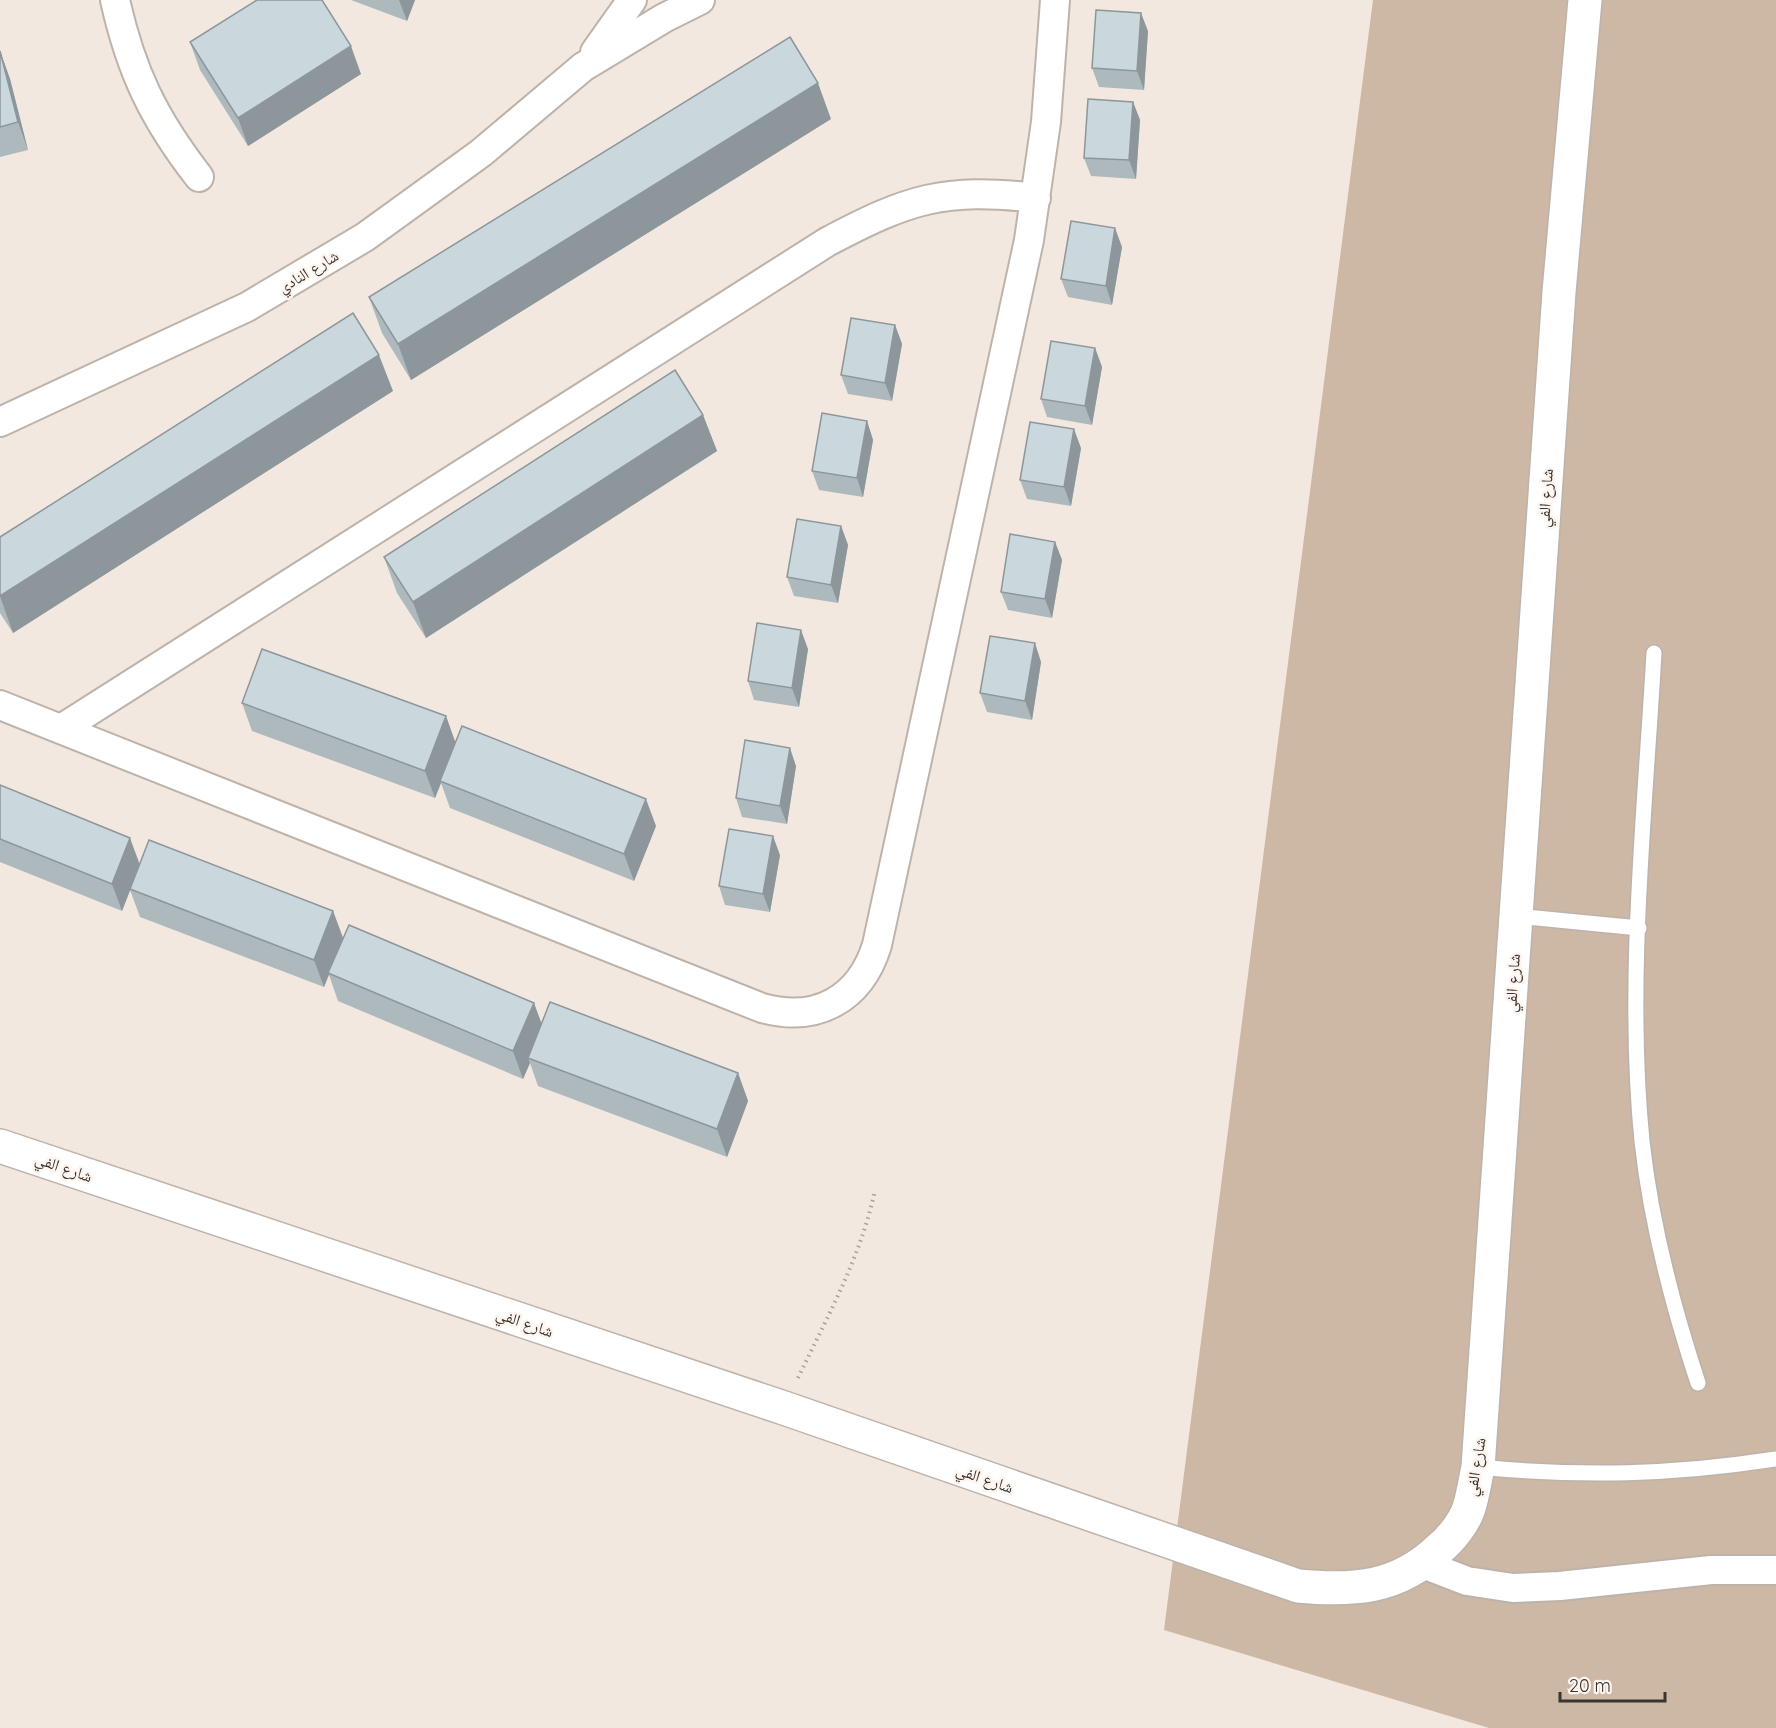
<svg xmlns="http://www.w3.org/2000/svg" width="1776" height="1728" viewBox="0 0 1776 1728" font-family="Quicksand,'Noto Naskh Arabic',sans-serif">
  <rect width="100%" height="100%" fill="#f2e8df"/>
  <path fill="#cdb7a5" d="M1373 0H1776V1728H1489L1164 1630Z"/>
  <g fill="none" stroke-linecap="round" stroke-linejoin="round">
    <defs>
      <path id="service" d="M1654 653C1645 812 1626 983 1642 1141 1651 1224 1672 1304 1698 1383
        M1517 916 1639 928
        M1478 1467C1583 1477 1672 1475 1776 1459"/>
      <path id="minor" d="M115 0C131 72 154 119 199 177
        M595 52 632 0
        M0 422 247 307 365 237 481 153 583 67 664 18 700 0
        M0 705 762 1008C816 1023 860 1000 877 945L1029 240 1046 122 1055 0
        M61 729 827 242C908 199 944 187 1036 198
        M1423 1564 1467 1581 1513 1588 1560 1586 1711 1570H1776"/>
      <path id="tertiary" d="M0 1146 784 1408 1298 1586C1353 1591 1397 1589 1439 1549 1451 1539 1464 1523 1469 1508 1473 1495 1475 1481 1478 1467L1559 292 1585 0"/>
    </defs>
    <use href="#service" stroke="#bdb3ab" stroke-width="18"/>
    <use href="#minor" stroke="#bdb3ab" stroke-width="32"/>
    <use href="#tertiary" stroke="#bdb3ab" stroke-width="36"/>
    <path stroke="#a9a19b" stroke-width="4" stroke-dasharray="1.5 4.5" stroke-linecap="butt" d="M798 1378C827 1317 861 1257 875 1190"/>
    <use href="#service" stroke="#fff" stroke-width="15"/>
    <use href="#minor" stroke="#fff" stroke-width="28"/>
    <use href="#tertiary" stroke="#fff" stroke-width="33"/>
  </g>
  <path fill="#aeb9bd" d="M351 0H415L407 21Z
    M1148 31 1144 90 1099 87 1092 68Z
    M190 42 361 74 248 146 200 70Z
    M0 51 10 79 28 150 0 157Z
    M1133 102 1140 120 1136 179 1091 176 1084 158Z
    M831 119 411 380 382 333 369 297Z
    M1122 247 1112 305 1068 297 1061 279Z
    M895 325 902 344 892 401 848 394 841 375Z
    M1095 348 1102 367 1092 425 1047 417 1041 399Z
    M393 391 13 633 0 613V537Z
    M703 415 717 451 426 638 397 593 384 557Z
    M867 421 873 440 863 497 819 490 812 471Z
    M1081 448 1071 506 1027 499 1020 480Z
    M841 526 848 545 838 603 794 596 787 577Z
    M1055 542 1062 560 1052 618 1008 610 1001 592Z
    M808 649 799 707 754 700 748 681Z
    M1041 662 1032 720 987 712 980 693Z
    M242 703 446 716 455 743 656 826 634 881 450 808 441 783 435 798 252 731Z
    M796 766 787 824 742 817 736 798Z
    M0 785 140 864 333 911 343 938 534 1003 541 1024 738 1073 748 1101 727 1157 538 1086 530 1063 523 1079 338 1001 329 975 324 987 140 917 130 890 122 911 0 862Z
    M780 855 770 912 725 905 719 886Z"/>
  <path fill="#8d969a" d="M399 0H415L407 21Z
    M1141 13 1148 31 1144 90 1137 71Z
    M351 46 361 74 248 146 238 118Z
    M0 51 10 79 28 150 18 122Z
    M818 83 831 119 411 380 398 344Z
    M1133 102 1140 120 1136 179 1129 160Z
    M1115 228 1122 247 1112 305 1106 286Z
    M895 325 902 344 892 401 885 383Z
    M1095 348 1102 367 1092 425 1085 406Z
    M379 355 393 391 13 633 0 596Z
    M703 415 717 451 426 638 413 602Z
    M867 421 873 440 863 497 857 478Z
    M1074 429 1081 448 1071 506 1064 487Z
    M841 526 848 545 838 603 831 585Z
    M1055 542 1062 560 1052 618 1045 599Z
    M801 630 808 649 799 707 792 688Z
    M1035 643 1041 662 1032 720 1025 701Z
    M446 716 456 744 440 781 441 783 435 798 425 771Z
    M790 748 796 766 787 824 780 806Z
    M646 799 656 826 634 881 624 854Z
    M773 836 780 855 770 912 763 894Z
    M130 838 140 865 122 911 112 884Z
    M333 911 343 938 324 987 314 960Z
    M534 1003 544 1030 528 1058 530 1063 523 1079 513 1051Z
    M738 1073 748 1101 727 1157 717 1129Z"/>
  <path fill="#cad7dc" stroke="#8d969a" stroke-width="1.5" d="M257 0H322L351 46 238 118 190 42Z
    M1096 10 1141 13 1137 71 1092 68Z
    M790 37 818 83 398 344 369 297Z
    M0 51 18 122 0 127Z
    M1088 99 1133 102 1129 160 1084 158Z
    M1071 221 1115 228 1106 286 1061 279Z
    M353 313 379 355 0 596V537Z
    M851 318 895 325 885 383 841 375Z
    M1051 341 1095 348 1085 406 1041 399Z
    M675 370 703 415 413 602 384 557Z
    M822 413 867 421 857 478 812 471Z
    M1030 422 1074 429 1064 487 1020 480Z
    M797 519 841 526 831 585 787 577Z
    M1010 534 1055 542 1045 599 1001 592Z
    M757 623 801 630 792 688 748 681Z
    M990 636 1035 643 1025 701 980 693Z
    M262 649 446 716 425 771 242 703Z
    M462 726 646 799 624 854 440 781Z
    M745 740 790 748 780 806 736 798Z
    M0 785 130 838 112 884 0 839Z
    M729 829 773 836 763 894 719 886Z
    M149 840 333 911 314 960 130 889Z
    M349 925 534 1003 513 1051 328 973Z
    M550 1002 738 1073 717 1129 528 1058Z"/>
  <g text-anchor="middle" stroke-width="5" stroke-linejoin="round" paint-order="stroke">
    <g font-size="16" fill="#3a3532" stroke="#fef5ef">
      <text transform="translate(308 271) rotate(-31)" y="6">شارع النادي</text>
      <text transform="translate(1545 498) rotate(-86)" y="6">شارع الفي</text>
      <text transform="translate(1512 983) rotate(-86)" y="6">شارع الفي</text>
      <text transform="translate(64 1167) rotate(19)" y="6">شارع الفي</text>
      <text transform="translate(525 1322) rotate(19)" y="6">شارع الفي</text>
      <text transform="translate(1475 1467) rotate(-81)" y="6">شارع الفي</text>
      <text transform="translate(985 1478) rotate(19)" y="6">شارع الفي</text>
    </g>
  </g>
  <path d="M1560 1692v9h105v-9" fill="none" stroke="#3a3532" stroke-width="3"/>
  <text x="1569" y="1692" font-size="18" fill="#3a3532" stroke="#fef5ef" stroke-width="4.5" paint-order="stroke">20 m</text>
</svg>
